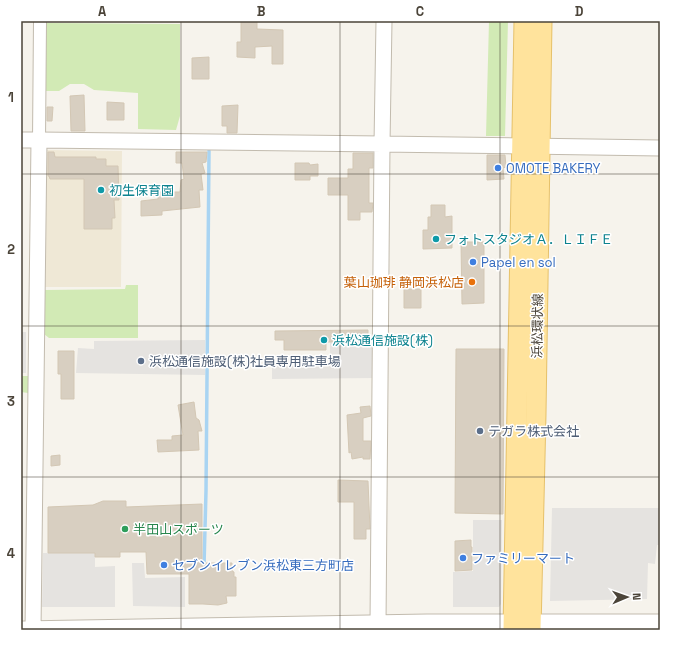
<svg xmlns="http://www.w3.org/2000/svg" width="681" height="651" viewBox="0 0 681 651" font-family="'Space Grotesk','Noto Sans JP',sans-serif">
  <rect width="100%" height="100%" fill="#f6f3ec"/>
  <path fill="#efe8d6" d="M45 150 122 151 121 287H42Z"/>
  <path fill="#d2eab5" d="M489 21H508L505 136H486Z
    M46 23 180 24V116L176 130 138 129V93L94 90 84 84H70L59 91H46Z
    M126 285H138V338H49L44 334 45 290 125 289Z
    M21 376H29L28 393 21 392Z"/>
  <path fill="#e5e3e0" d="M21 332H26V373H21Z
    M205 340V375L76 373 78 348 94 349V341Z
    M375 341V378L272 379V366H330V342Z
    M552 508H660V545H657L655 564 648 563 647 599 550 601Z
    M473 520H502L501 604 499 607H453V572L473 571Z
    M43 553H95V567L115 566V607H42Z
    M132 563H144L145 578 185 577V607L133 606Z"/>
  <g fill="none" stroke-linecap="round" stroke-linejoin="round">
    <path stroke="#a9d4f2" stroke-width="3.5" d="M204 566 206 491 209 151"/>
  </g>
  <path fill="#d8cfc1" stroke="#d3c7b4" d="M241 21H257V29L283 30V64H272V46L255 47V58L237 57V42H241Z
    M209 57V79H192V58Z
    M84 95 85 131H71L70 96Z
    M107 102 124 103V120H107Z
    M238 105 237 133H227V126H222V106Z
    M47 107H53L52 121H47Z
    M48 152H54L55 157H96V159H106V166H118L119 200H114L115 218H112V229H84V179H50L49 176H48Z
    M176 152H207L206 162 202 163 205 173 201 174 203 190H199L200 207 162 211V215L141 216V201L158 199V192H180L181 180 184 179 182 163H176Z
    M353 153H373V168H369V203H373L372 212H360V220H348V195H328V178H348V169H353Z
    M487 155H505L506 167 503 168 504 179 487 180Z
    M295 163H309L310 165 318 164V176H310V180H295Z
    M431 205H445V217L452 216V248L423 249V230H428V217H431Z
    M461 242H484V303L462 304Z
    M404 289H421V308H404Z
    M368 330V341L326 342V350H284V340H275V331Z
    M456 349H504L503 514 455 513Z
    M58 351H74V399H61V374H58Z
    M194 402 196 418 199 420 202 431H198L199 450 158 452 157 440H172V436L183 435 178 405Z
    M370 406 371 416 363 418V441H371L370 459H363V457L352 459 351 452 349 453 347 415 361 413 360 407Z
    M60 455V465L51 466V456Z
    M338 480 368 481 370 529H366V539H354V502H338Z
    M103 501H126V507L202 504V563H232V571L234 572V577H236V596H226L227 603 218 605 203 604H189V574H147L146 552H120V557H95V553H48V507L93 505Z
    M471 540V547H472V570L455 571V541Z"/>
  <g fill="none" stroke-linecap="round" stroke-linejoin="round">
    <defs>
      <path id="minor" d="M39 140 40 21"/>
      <path id="tertiary" d="M384 21 382 144 660 148
        M21 140H39L33 630
        M39 140 382 144 378 624
        M21 629 427 622H660"/>
      <path id="primary" d="M513 630 524 21
        M531 630 536 414 542 21"/>
    </defs>
    <use href="#minor" stroke="#c2bbae" stroke-width="14"/>
    <use href="#tertiary" stroke="#c2bbae" stroke-width="17"/>
    <use href="#primary" stroke="#e6c16a" stroke-width="21"/>
    <use href="#minor" stroke="#fff" stroke-width="12"/>
    <use href="#tertiary" stroke="#fff" stroke-width="15"/>
    <use href="#primary" stroke="#ffe39c" stroke-width="19"/>
  </g>
  <path fill="none" stroke="#4b4439" stroke-width="1" stroke-opacity="0.55" d="M181 21V630M340 21V630M500 21V630M21 174H660M21 326H660M21 477H660"/>
  <g fill="#3f7fe0" stroke="#fff" stroke-width="1.5">
    <circle cx="498" cy="168" r="4"/>
    <circle cx="473" cy="262" r="4"/>
    <circle cx="463" cy="558" r="4"/>
    <circle cx="164" cy="565" r="4"/>
  </g>
  <g fill="#0f9aa8" stroke="#fff" stroke-width="1.5">
    <circle cx="101" cy="190" r="4"/>
    <circle cx="436" cy="239" r="4"/>
    <circle cx="324" cy="340" r="4"/>
  </g>
  <circle fill="#e8710a" stroke="#fff" stroke-width="1.5" cx="472" cy="282" r="4"/>
  <g fill="#5c6f8a" stroke="#fff" stroke-width="1.5">
    <circle cx="141" cy="361" r="4"/>
    <circle cx="480" cy="431" r="4"/>
  </g>
  <circle fill="#2e9e5b" stroke="#fff" stroke-width="1.5" cx="125" cy="529" r="4"/>
  <g text-anchor="middle" stroke-width="3" stroke-linejoin="round" paint-order="stroke">
    <g font-size="13" fill="#366cbe" stroke="#fff" text-anchor="start">
      <text x="506" y="173">OMOTE BAKERY</text>
      <text x="481" y="267">Papel en sol</text>
      <text x="471" y="563">ファミリーマート</text>
      <text x="172" y="570">セブンイレブン浜松東三方町店</text>
    </g>
    <g font-size="13" fill="#0d838f" stroke="#fff" text-anchor="start">
      <text x="109" y="195">初生保育園</text>
      <text x="444" y="244">フォトスタジオＡ．ＬＩＦＥ</text>
      <text x="332" y="345">浜松通信施設(株)</text>
    </g>
    <g font-size="13" fill="#c56008" stroke="#fff" text-anchor="end">
      <text x="464" y="287">葉山珈琲 静岡浜松店</text>
    </g>
    <g font-size="13" fill="#4b4439" stroke="#fff">
      <text transform="translate(537 326) rotate(-89)" y="5">浜松環状線</text>
    </g>
    <g font-size="13" fill="#4e5e75" stroke="#fff" text-anchor="start">
      <text x="149" y="366">浜松通信施設(株)社員専用駐車場</text>
      <text x="488" y="436">テガラ株式会社</text>
    </g>
    <g font-size="13" fill="#27864d" stroke="#fff" text-anchor="start">
      <text x="133" y="534">半田山スポーツ</text>
    </g>
  </g>
  <rect width="681" height="651" fill="none" stroke="#ffffff" stroke-width="44"/>
  <g transform="translate(627 597) rotate(88)" stroke="#ffffff" stroke-width="3" paint-order="stroke">
  <path d="M0-3L7 15L0 10L-7 15Z" fill="#4b4439"/>
  <text y="-6" font-size="11" font-weight="bold" text-anchor="middle" fill="#4b4439">N</text>
  </g>
  <rect x="22" y="22" width="637" height="607" fill="none" stroke="#4b4439" stroke-width="1.5"/>
  <g font-size="13" text-anchor="middle" font-weight="bold" fill="#4b4439">
    <text x="102" y="16">A</text>
    <text x="261" y="16">B</text>
    <text x="420" y="16">C</text>
    <text x="579" y="16">D</text>
    <text x="11" y="102">1</text>
    <text x="11" y="254">2</text>
    <text x="11" y="406">3</text>
    <text x="11" y="558">4</text>
  </g>
</svg>
